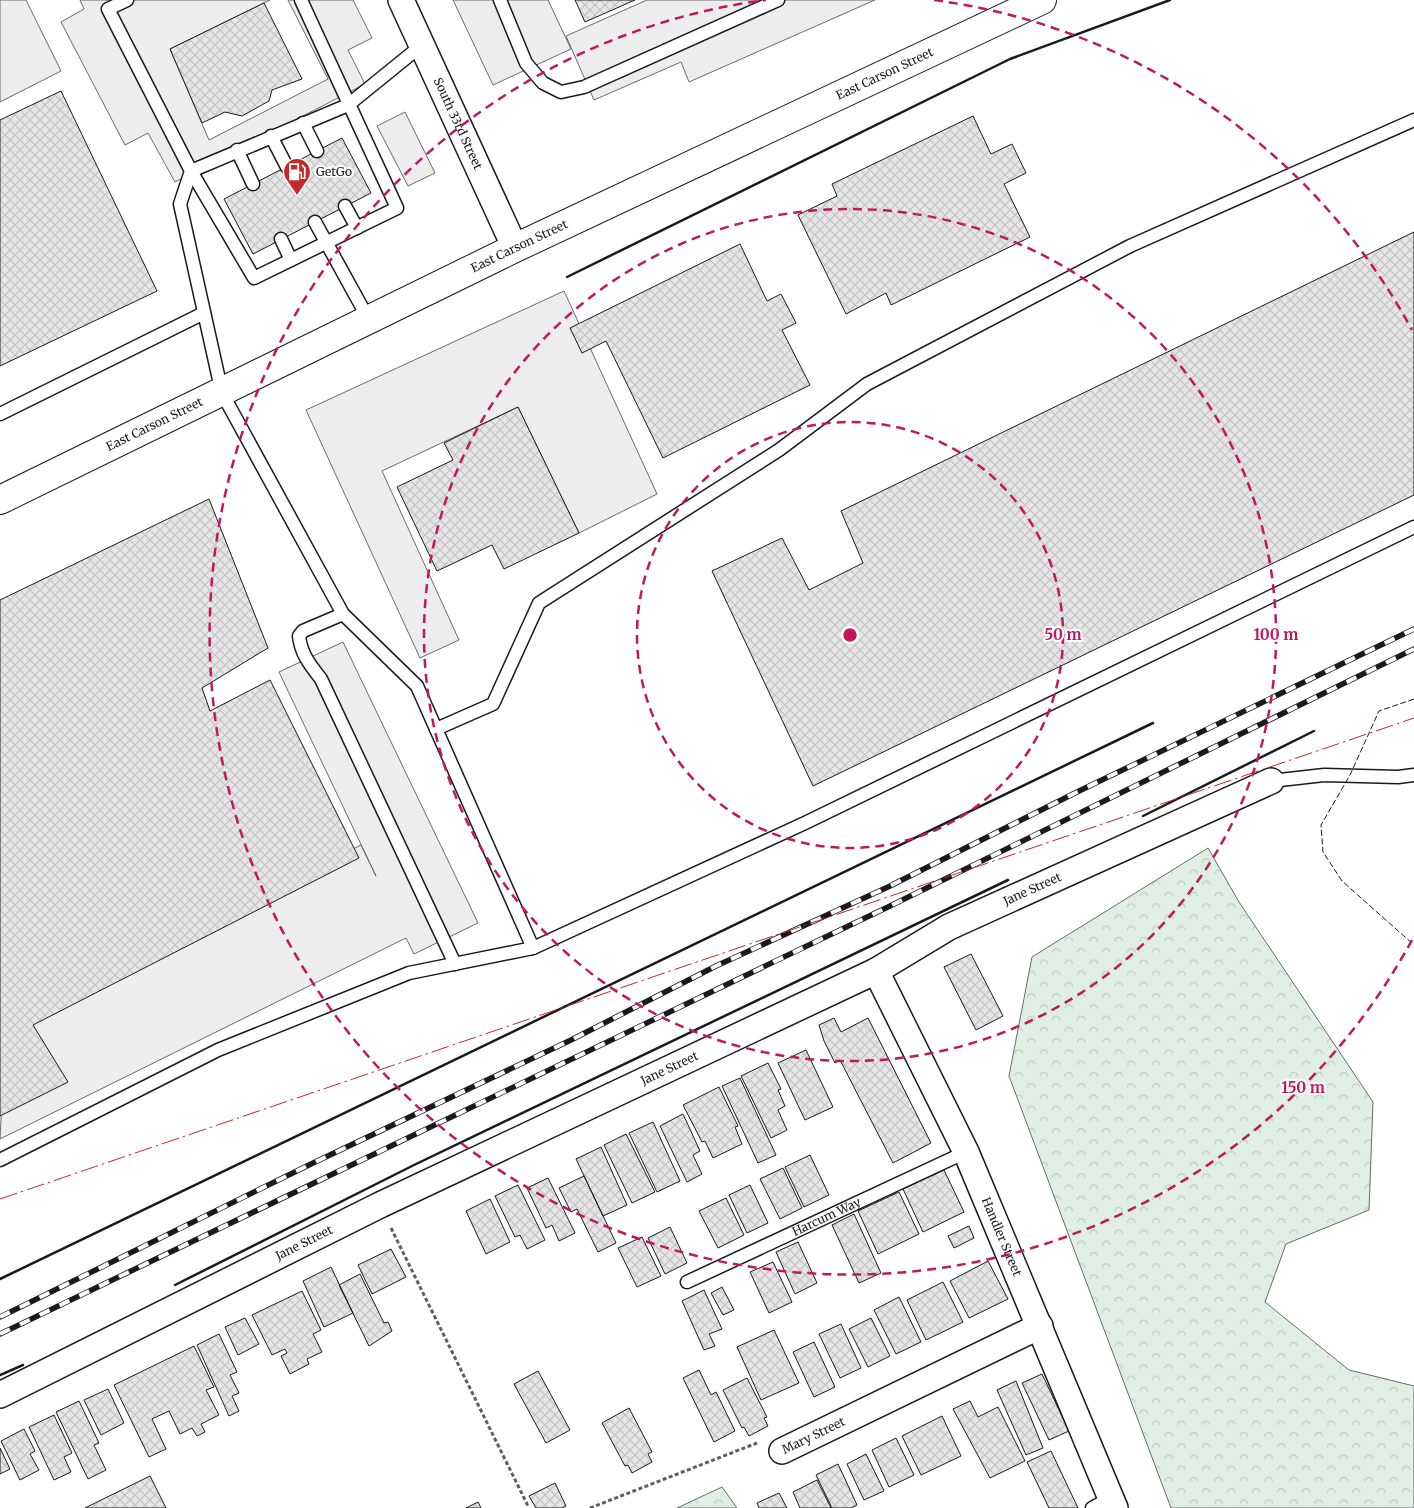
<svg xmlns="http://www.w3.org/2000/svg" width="1414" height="1508" viewBox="0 0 1414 1508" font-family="Merriweather,serif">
  <defs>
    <pattern id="forest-crowns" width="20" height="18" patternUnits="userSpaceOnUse" patternTransform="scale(1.25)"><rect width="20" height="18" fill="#e0efe3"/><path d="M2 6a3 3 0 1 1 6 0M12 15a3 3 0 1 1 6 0" fill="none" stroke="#c0ccc2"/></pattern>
    <pattern id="building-cross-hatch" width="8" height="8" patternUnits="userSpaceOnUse" patternTransform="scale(1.25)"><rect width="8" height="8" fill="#e6e6e6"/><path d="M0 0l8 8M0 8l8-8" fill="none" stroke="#c5c5c5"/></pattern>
  </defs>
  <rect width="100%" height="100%" fill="#fff"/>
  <path fill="url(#forest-crowns)" stroke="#6a6a6a" d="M1208 848 1239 902 1373 1102 1369 1210 1286 1244 1265 1302 1349 1370 1414 1386V1508H1171L1009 1076 1032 957Z
    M722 1487 737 1508H677Z"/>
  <path fill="#ededed" stroke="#6a6a6a" d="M0 0H26L61 71 0 102Z
    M80 0H270L170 49 209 140 328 79 288 0H353L372 38 348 50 365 84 175 182 148 133 125 145 61 22 84 9Z
    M453 0H548L571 49 493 85Z
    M647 0H875L689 82 681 62 594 100 566 36Z
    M405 112 435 173 408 186 377 126Z
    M564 291 657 494 579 533 518 407 382 471 459 640 420 658 306 410Z
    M343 642 478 923 414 954 406 938 0 1139 6 1021 361 845 376 876 279 672Z"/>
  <path fill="url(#building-cross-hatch)" stroke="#1a1a1a" d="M575 0H635L585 22Z
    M264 3 302 79 272 90 269 101 242 116 225 112 202 123 170 49Z
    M61 91 157 291 0 366V120Z
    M973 116 991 154 1012 144 1026 173 1004 184 1030 237 891 305 886 293 846 314 798 215 837 196 832 184Z
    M342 138 371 193 253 254 224 199Z
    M1414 232V495L813 786 712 571 782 538 809 590 863 563 841 511Z
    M740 244 767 301 781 294 796 323 782 330 810 385 663 458 606 341 582 353 570 328Z
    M518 407 579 533 504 569 492 545 437 571 397 487 453 460 444 443Z
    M209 499 268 648 202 688 210 711 270 680 359 858 33 1025 68 1082 0 1116V600Z
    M971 954 1003 1016 976 1030 944 967Z
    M834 1018 841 1032 868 1018 931 1143 893 1163 840 1060 835 1063 824 1041 819 1025Z
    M806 1050 833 1107 805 1120 778 1063Z
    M768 1063 781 1089 778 1090 785 1106 778 1110 787 1130 771 1138 741 1076Z
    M740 1078 776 1155 758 1163 722 1086Z
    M719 1087 738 1126 735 1127 742 1144 713 1158 705 1141 702 1142 683 1105Z
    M683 1114 700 1151 693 1155 702 1174 687 1182 660 1126Z
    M653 1122 680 1181 657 1192 629 1133Z
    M626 1134 655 1192 632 1203 604 1145Z
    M601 1147 627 1205 603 1216 576 1159Z
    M810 1155 829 1195 804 1207 785 1167Z
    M783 1168 802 1208 780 1219 760 1179Z
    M944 1170 964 1212 923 1232 903 1189Z
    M584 1176 616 1243 598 1252 577 1209 571 1212 559 1188Z
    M548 1178 575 1233 559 1241 552 1225 546 1228 527 1188Z
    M518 1185 545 1240 527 1249 520 1235 515 1237 495 1196Z
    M750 1185 768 1223 747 1233 729 1195Z
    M899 1192 919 1234 878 1254 858 1211Z
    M726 1198 744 1235 718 1248 699 1211Z
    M490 1199 510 1242 486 1254 466 1211Z
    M854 1214 881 1273 859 1283 832 1225Z
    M969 1226 974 1238 954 1248 948 1236Z
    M670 1227 687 1263 665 1274 648 1238Z
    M642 1237 661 1276 637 1287 618 1248Z
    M798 1242 817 1283 795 1294 776 1252Z
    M391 1249 406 1277 372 1294 358 1265Z
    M988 1261 1008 1299 969 1318 950 1281Z
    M773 1262 792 1302 769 1313 750 1272Z
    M331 1267 353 1313 324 1327 303 1281Z
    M360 1274 384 1323 388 1322 392 1331 369 1346 339 1285Z
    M943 1282 963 1322 926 1340 907 1300Z
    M722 1287 734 1310 723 1315 711 1293Z
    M704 1290 722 1329 709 1334 715 1346 704 1350 682 1301Z
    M302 1291 321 1330 313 1334 322 1352 307 1359 309 1364 290 1374 281 1356 287 1353 285 1349 272 1355 252 1315Z
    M899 1297 921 1342 896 1354 874 1310Z
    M245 1318 259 1344 238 1355 225 1327Z
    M871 1318 890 1356 868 1367 849 1329Z
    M841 1324 861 1368 840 1378 819 1334Z
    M774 1330 799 1383 761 1400 737 1347Z
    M219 1334 237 1372 230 1375 239 1393 232 1396 239 1411 229 1416 197 1345Z
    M814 1342 835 1387 814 1397 793 1352Z
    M194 1346 214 1387 206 1390 219 1415 201 1424 205 1432 197 1436 192 1428 180 1434 169 1411 152 1419 166 1449 149 1457 114 1385Z
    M699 1370 711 1395 716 1392 735 1431 714 1442 683 1378Z
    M538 1371 570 1430 546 1443 514 1384Z
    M1042 1374 1069 1431 1049 1440 1022 1383Z
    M747 1378 767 1417 764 1418 768 1426 749 1436 744 1427 742 1428 723 1390Z
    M1016 1381 1043 1448 1026 1455 997 1390Z
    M108 1389 124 1423 101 1435 84 1400Z
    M79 1401 99 1443 94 1445 106 1470 88 1479 56 1412Z
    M970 1401 978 1417 998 1407 1025 1461 990 1478 953 1409Z
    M629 1408 652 1452 648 1454 652 1462 632 1473 628 1465 625 1466 602 1423Z
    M54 1415 72 1453 64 1457 71 1472 54 1480 29 1427Z
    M942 1416 961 1456 921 1475 902 1436Z
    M24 1429 35 1451 30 1454 39 1470 20 1480 1 1441Z
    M896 1438 914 1475 889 1487 872 1450Z
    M0 1448 10 1469 0 1474Z
    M1051 1451 1078 1508H1049L1027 1462Z
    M866 1454 884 1491 864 1500 847 1464Z
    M838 1464 857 1505 851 1508H832L816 1475Z
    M150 1476 166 1508H85Z
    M817 1480 831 1508H800L793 1492Z
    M555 1483 566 1506 562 1508H536L529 1496Z
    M779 1493 787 1508H759L757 1503Z
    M478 1502 481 1508H466Z"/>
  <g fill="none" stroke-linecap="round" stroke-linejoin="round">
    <defs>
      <g id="service">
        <path d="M127 0 108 9 191 171 180 204 222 393 343 614 417 686 533 948"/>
        <path d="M301 0 397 208 254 278 191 171 348 105 422 45"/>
        <path d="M500 0 526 63 543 83 561 92 584 87 778 0"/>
        <path d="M303 123 317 151"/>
        <path d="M271 136 287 167"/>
        <path d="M237 150 253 184"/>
        <path d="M345 206 357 228"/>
        <path d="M315 222 369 320"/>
        <path d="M281 239 291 260"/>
        <path d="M0 414 204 313"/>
        <path d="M343 614 303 631 299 636C301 654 310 665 321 679L455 964"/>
        <path d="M436 729 493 704 539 603 779 450 867 384 1130 246 1414 120"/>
        <path d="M1271 781 1324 775 1398 777 1414 775"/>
        <path d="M0 1160 218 1050 409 973 533 948 805 823 1414 527"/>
        <path id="s1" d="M687 1282 966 1152"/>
        <path d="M1092 1508 1112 1497"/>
      </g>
      <g id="minor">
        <path id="s2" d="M401 0 515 248"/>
        <path id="s3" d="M876 971 966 1152 1115 1508"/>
        <path id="s4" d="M0 1395 380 1205 876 971 949 927 1271 781"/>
        <path id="s5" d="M782 1451 1040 1326"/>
      </g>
      <g id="primary">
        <path id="s6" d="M0 500 515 248 1042 0"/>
      </g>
    </defs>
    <use href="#service" stroke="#1a1a1a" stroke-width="15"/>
    <use href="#minor" stroke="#1a1a1a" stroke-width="28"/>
    <use href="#primary" stroke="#1a1a1a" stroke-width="30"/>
    <path stroke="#5f5f5f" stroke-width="3" stroke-dasharray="4 2.5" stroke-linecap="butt" d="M391 1228 529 1508
      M590 1508 757 1443"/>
    <use href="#service" stroke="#fff" stroke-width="12"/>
    <use href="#minor" stroke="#fff" stroke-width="25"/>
    <use href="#primary" stroke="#fff" stroke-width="28"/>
    <defs>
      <path id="rail" d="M0 1317 311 1164 571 1040 716 966 888 887 1077 792 1414 629
        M0 1334 890 906 1414 649"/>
    </defs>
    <use href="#rail" stroke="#1a1a1a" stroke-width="5.5"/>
    <use href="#rail" stroke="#fff" stroke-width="4" stroke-dasharray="11" stroke-linecap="butt"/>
    <path stroke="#1a1a1a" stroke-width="1" stroke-dasharray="6 2.5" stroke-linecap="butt" d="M1414 699 1379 711 1350 775 1321 825 1323 852 1342 881 1414 945"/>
    <path stroke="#1a1a1a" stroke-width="2.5" d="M567 277 1010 59 1170 0
      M1143 816 1314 731
      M0 1279 1153 723
      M175 1285 414 1165 1008 880
      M0 1375 23 1365"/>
    <path stroke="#c62828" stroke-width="1" stroke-dasharray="18 4 2.5 4" stroke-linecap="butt" d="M0 1199 1414 718"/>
  </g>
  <g fill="none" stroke="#c2185b" stroke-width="2.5" stroke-dasharray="9 6">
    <circle cx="850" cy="635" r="213"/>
    <circle cx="850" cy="635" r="426"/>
    <path d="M1412 940A640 640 0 1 1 766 0M934 0A640 640 0 0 1 1412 330"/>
  </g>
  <defs>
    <symbol id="fuel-pin" viewBox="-11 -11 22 30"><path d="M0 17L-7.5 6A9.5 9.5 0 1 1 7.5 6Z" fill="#c62828" stroke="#fff"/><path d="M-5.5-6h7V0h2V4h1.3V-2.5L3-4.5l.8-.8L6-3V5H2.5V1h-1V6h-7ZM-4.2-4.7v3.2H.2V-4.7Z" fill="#fff"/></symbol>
  </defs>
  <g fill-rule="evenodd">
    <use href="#fuel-pin" x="281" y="156" width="32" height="43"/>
  </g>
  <g text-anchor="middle" stroke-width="4" stroke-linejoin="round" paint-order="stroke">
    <g font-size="12" fill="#1a1a1a" stroke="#fff">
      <text dy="4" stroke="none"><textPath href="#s6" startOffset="982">East Carson Street</textPath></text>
      <text dy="4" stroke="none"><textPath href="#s2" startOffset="136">South 33rd Street</textPath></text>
      <text dy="4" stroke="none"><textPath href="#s6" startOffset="578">East Carson Street</textPath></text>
      <text dy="4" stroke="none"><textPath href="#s6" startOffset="172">East Carson Street</textPath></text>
      <text dy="4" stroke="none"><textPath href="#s4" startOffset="1150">Jane Street</textPath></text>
      <text dy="4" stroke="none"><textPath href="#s4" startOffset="745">Jane Street</textPath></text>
      <text dy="4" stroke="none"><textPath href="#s1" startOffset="154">Harcum Way</textPath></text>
      <text dy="4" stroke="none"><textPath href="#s3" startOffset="294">Handler Street</textPath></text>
      <text dy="4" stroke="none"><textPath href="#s4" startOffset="340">Jane Street</textPath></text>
      <text dy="4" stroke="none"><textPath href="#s5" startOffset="35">Mary Street</textPath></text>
    </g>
    <g font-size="12" fill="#1a1a1a" stroke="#fff" text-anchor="start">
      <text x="316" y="176">GetGo</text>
    </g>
  </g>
  <circle cx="850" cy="635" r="8" fill="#c2185b" stroke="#fff" stroke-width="2.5"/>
  <g font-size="15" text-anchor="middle" font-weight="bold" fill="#c2185b" stroke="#fff" stroke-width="4" stroke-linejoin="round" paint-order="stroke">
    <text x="1063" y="640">50 m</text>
    <text x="1276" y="640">100 m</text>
    <text x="1303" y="1093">150 m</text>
  </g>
</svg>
